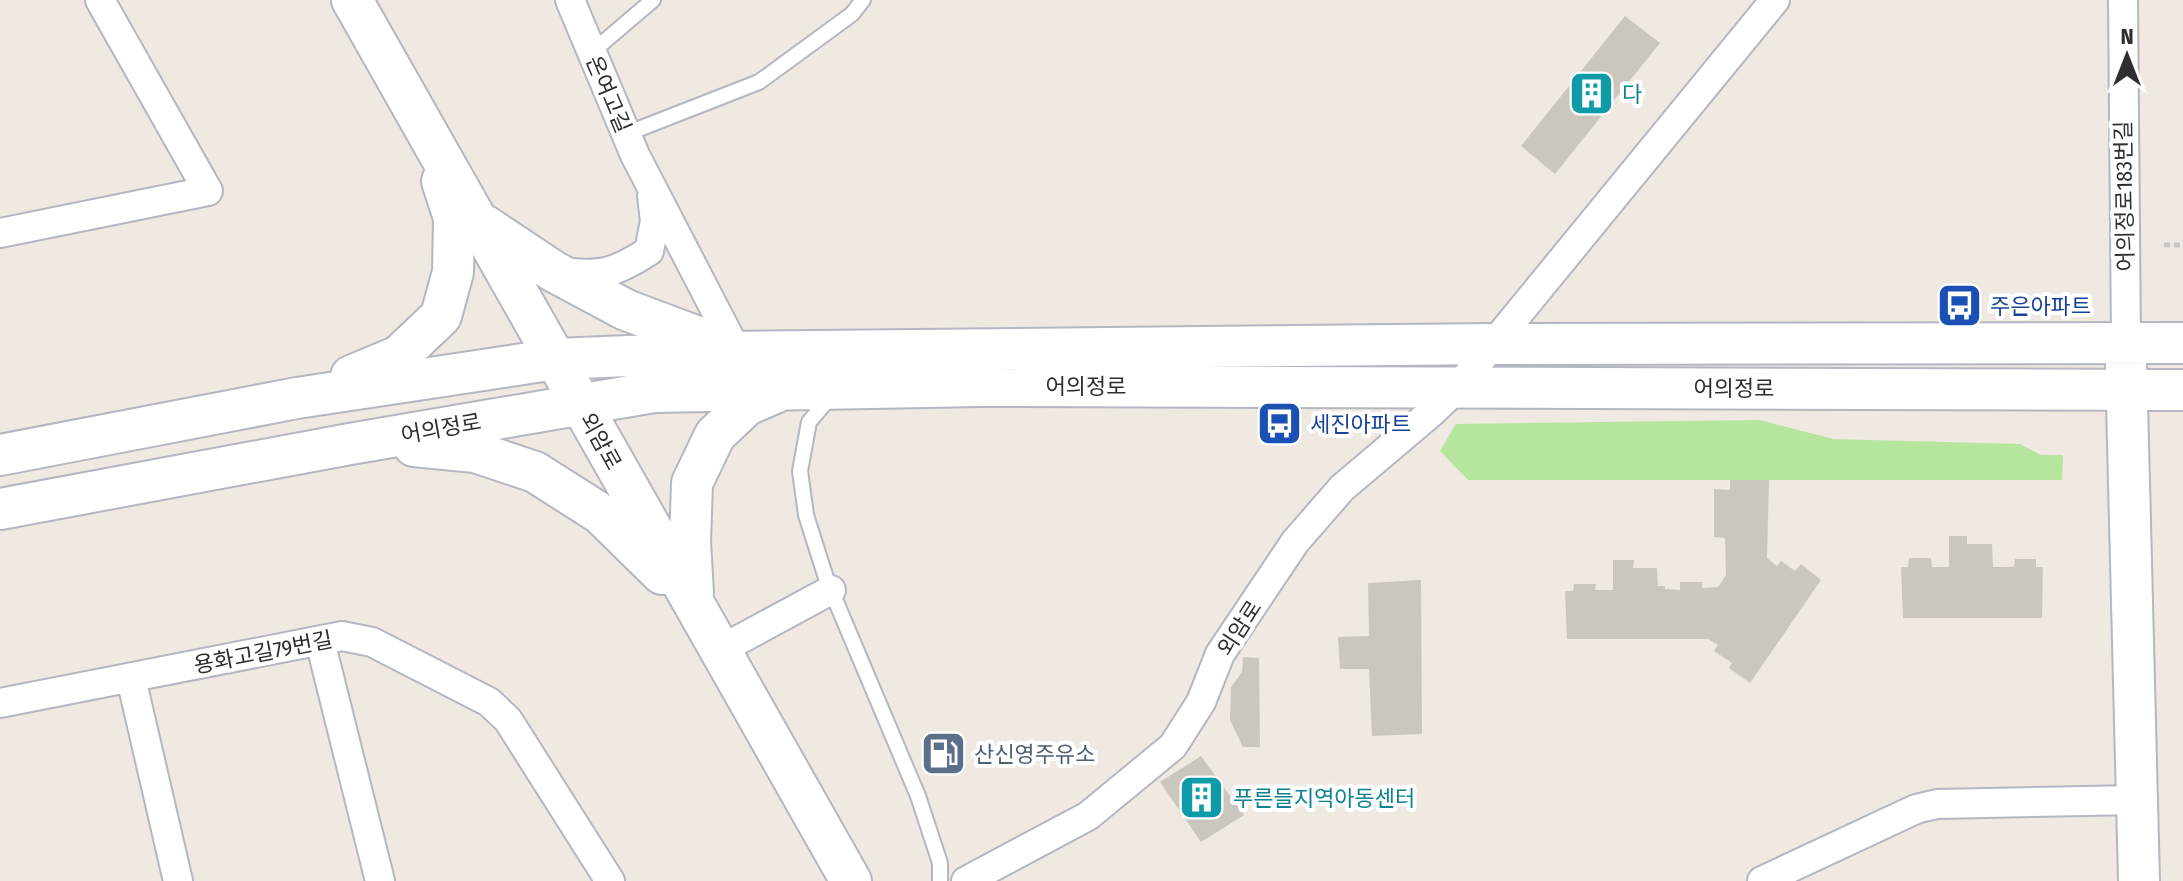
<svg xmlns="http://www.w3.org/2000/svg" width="2183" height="881" viewBox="0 0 2183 881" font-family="'Fira Sans Condensed','Noto Sans KR',sans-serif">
  <rect width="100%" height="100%" fill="#efe9e1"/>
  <path fill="#b6e59e" d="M1760 420 1833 439 2020 444 2041 455H2063L2062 480H1468L1440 451 1456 424Z"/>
  <path fill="#cbc7bf" d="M1625 16 1660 43 1555 174 1521 146Z
    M1730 480H1769L1767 558 1777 566 1781 561 1795 571 1801 564 1821 580 1750 683 1729 668 1732 663 1714 651 1718 645 1708 639H1567L1565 591H1573L1574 584H1596L1595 590H1613V560H1634L1633 568H1657L1658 586H1665V589L1680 590V582H1702V588L1718 587 1726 575 1725 538 1714 537V489L1730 490Z
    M1949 536H1967V544H1992L1993 567H2014L2015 559H2036V567H2043L2042 618H1903L1901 567H1908L1909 558H1931L1932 567H1949Z
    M1421 580 1422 734 1372 736 1369 669H1340L1338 637 1369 636 1368 583Z
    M1243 657 1259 658 1260 747H1243L1230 720 1231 687 1242 672Z
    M1201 756 1244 815 1201 842 1160 782Z"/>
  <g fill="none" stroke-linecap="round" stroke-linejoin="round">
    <defs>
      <path id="lane" d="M592 52 653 0
        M626 134 759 82 852 14 863 0
        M831 396 809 422 800 471 806 515 826 578 918 796 940 863V881"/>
      <path id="street" d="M570 0 635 155 737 352
        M2123 0 2126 343
        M0 233 208 191 100 0
        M561 272C601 277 615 273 649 251L655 221 652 196
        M320 641 380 881
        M720 650 831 590
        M131 678 178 881
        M0 703 342 636 372 642 489 702 508 720 610 881
        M966 881 1088 816 1173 746 1201 702 1220 654 1295 542 1342 488 1433 411 1459 386 1775 0
        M1762 881 1916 809 1937 804 2137 800"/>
      <path id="secondary" d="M352 0 851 881
        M484 225 553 271 626 310 722 346
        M2126 363 2139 881
        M351 376 399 356 441 316 453 272 454 218 442 181
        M414 446 475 452 535 472 601 514 662 574
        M0 455 297 398 556 359 725 352 1493 344 2183 343
        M0 509 350 444 654 392 982 386 2183 390
        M693 593 690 542 692 483 715 435 747 405 777 392"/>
    </defs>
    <use href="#lane" stroke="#b4b7c1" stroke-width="18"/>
    <use href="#street" stroke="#b4b7c1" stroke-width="32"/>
    <use href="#secondary" stroke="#b4b7c1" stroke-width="44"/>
    <path stroke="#c9c9c9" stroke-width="5" stroke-dasharray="6 4" stroke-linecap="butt" d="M2164 245H2183"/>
    <use href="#lane" stroke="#fff" stroke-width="14"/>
    <use href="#street" stroke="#fff" stroke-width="28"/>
    <use href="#secondary" stroke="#fff" stroke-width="40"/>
  </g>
  <defs>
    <symbol id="building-square" viewBox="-11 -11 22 22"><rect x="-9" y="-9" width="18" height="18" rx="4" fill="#0f9aa8" stroke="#fff"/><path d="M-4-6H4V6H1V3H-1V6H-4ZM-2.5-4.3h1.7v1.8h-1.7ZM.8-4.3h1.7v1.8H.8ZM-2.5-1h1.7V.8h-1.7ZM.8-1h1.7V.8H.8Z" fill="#fff"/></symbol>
    <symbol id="bus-square" viewBox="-11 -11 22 22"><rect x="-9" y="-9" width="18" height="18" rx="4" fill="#1a4fb4" stroke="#fff"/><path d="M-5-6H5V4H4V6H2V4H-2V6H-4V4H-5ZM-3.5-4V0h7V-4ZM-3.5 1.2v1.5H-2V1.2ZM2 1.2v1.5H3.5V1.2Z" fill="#fff"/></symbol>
    <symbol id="fuel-square" viewBox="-11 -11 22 22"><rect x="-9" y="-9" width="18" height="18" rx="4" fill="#5c6f8a" stroke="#fff"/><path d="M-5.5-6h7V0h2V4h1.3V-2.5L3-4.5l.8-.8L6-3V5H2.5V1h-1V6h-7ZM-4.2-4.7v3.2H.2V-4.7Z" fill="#fff"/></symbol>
  </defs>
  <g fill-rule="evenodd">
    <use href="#building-square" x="1566" y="68" width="51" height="51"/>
    <use href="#bus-square" x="1934" y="280" width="51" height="51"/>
    <use href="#bus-square" x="1254" y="398" width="51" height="51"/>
    <use href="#fuel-square" x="918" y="728" width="51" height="51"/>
    <use href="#building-square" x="1176" y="772" width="51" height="51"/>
  </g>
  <g text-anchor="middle" stroke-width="8" stroke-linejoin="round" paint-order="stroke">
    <g font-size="22" fill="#2e2e2e" stroke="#fff">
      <text transform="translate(609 94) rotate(67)" y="8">온여고길</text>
      <text transform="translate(2124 196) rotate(-91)" y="8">어의정로183번길</text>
      <text x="1086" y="394">어의정로</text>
      <text x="1734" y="396">어의정로</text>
      <text transform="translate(441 428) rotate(-10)" y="8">어의정로</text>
      <text transform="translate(601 441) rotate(61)" y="8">외암로</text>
      <text transform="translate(1239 628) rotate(-57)" y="8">외암로</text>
      <text transform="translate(263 652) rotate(-11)" y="8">용화고길79번길</text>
    </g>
    <g font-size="22" fill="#0d838f" stroke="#fff" text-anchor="start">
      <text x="1622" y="102">다</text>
      <text x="1233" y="806">푸른들지역아동센터</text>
    </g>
    <g font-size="22" fill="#164399" stroke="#fff" text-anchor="start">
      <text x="1990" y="314">주은아파트</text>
      <text x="1310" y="432">세진아파트</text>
    </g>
    <g font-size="22" fill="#4e5e75" stroke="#fff" text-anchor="start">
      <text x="974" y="762">산신영주유소</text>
    </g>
  </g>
  <g transform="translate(2127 56)" stroke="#ffffff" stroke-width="6" paint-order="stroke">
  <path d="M0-6L14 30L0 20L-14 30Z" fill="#2e2e2e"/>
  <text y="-12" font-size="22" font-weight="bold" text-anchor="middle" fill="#2e2e2e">N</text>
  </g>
</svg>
